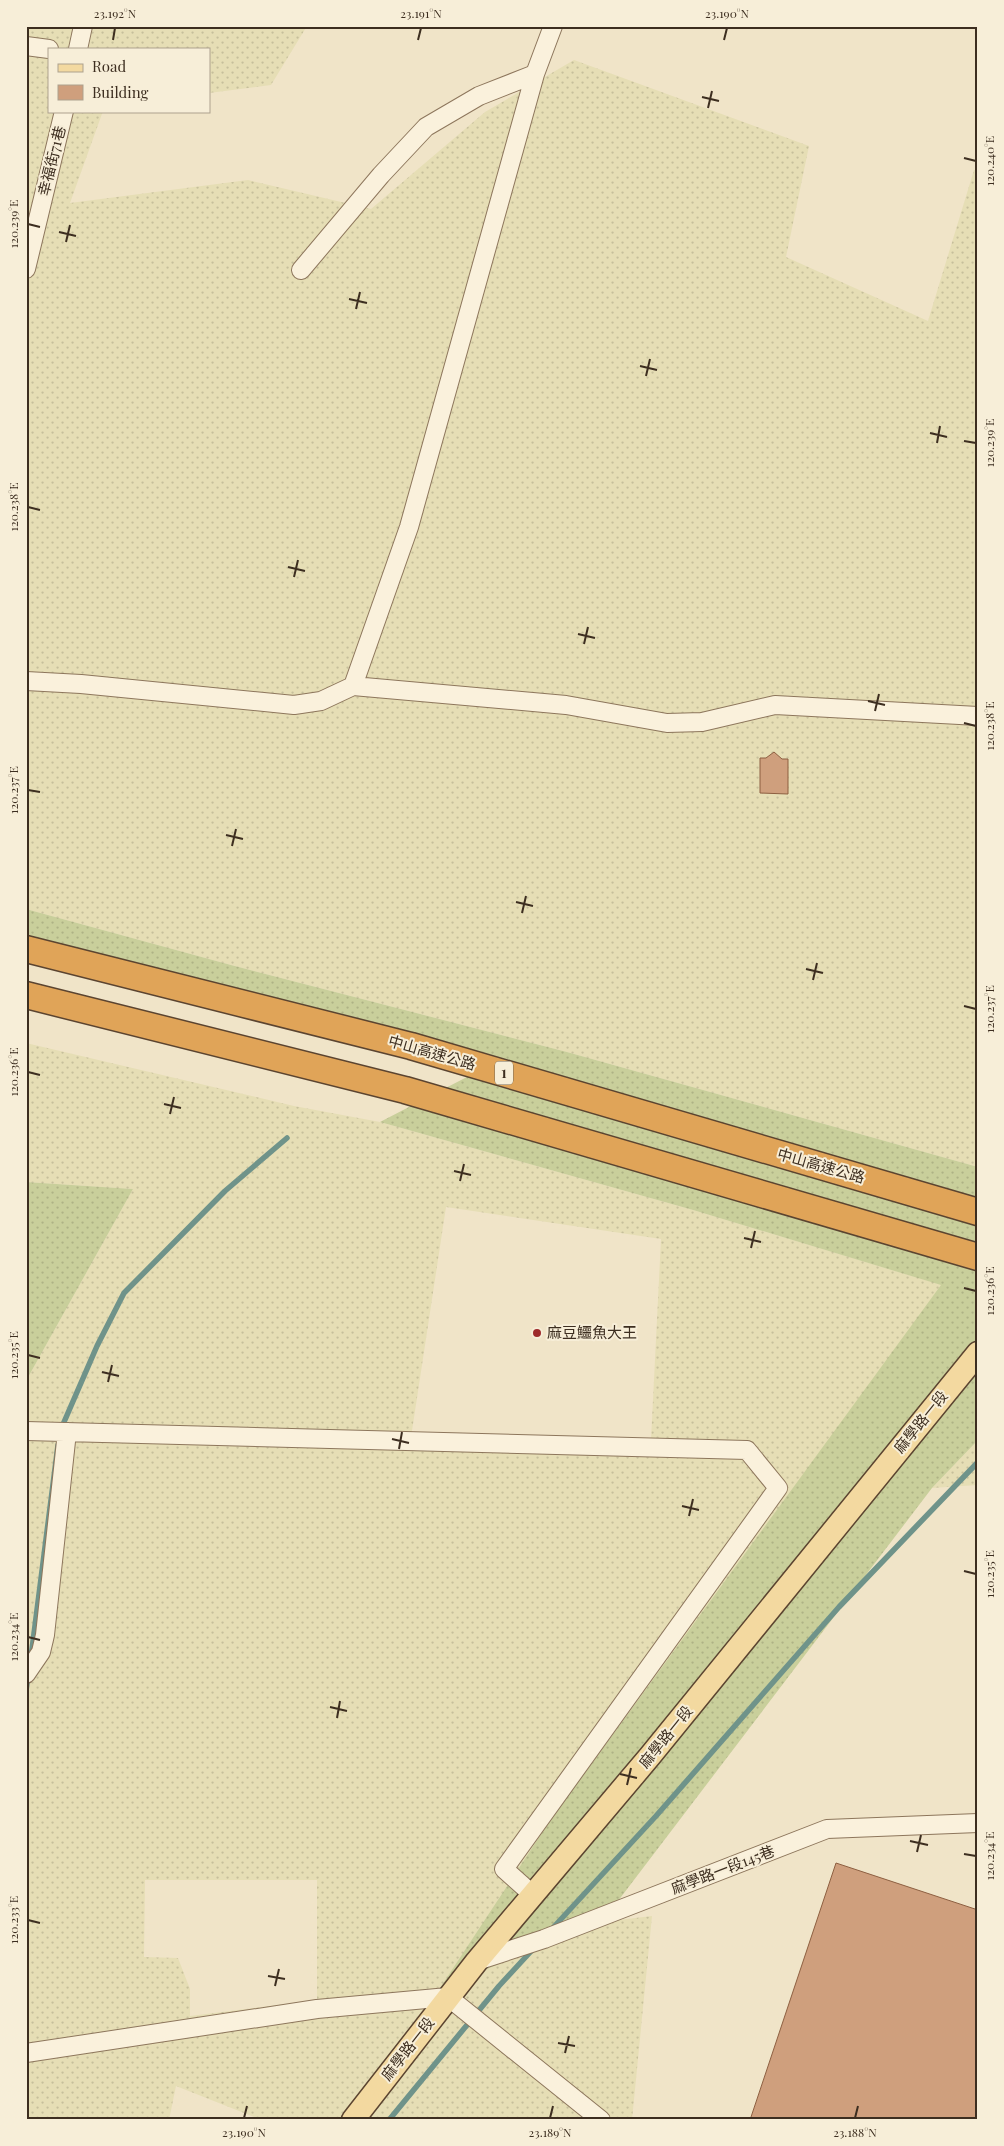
<svg xmlns="http://www.w3.org/2000/svg" width="1004" height="2146" viewBox="0 0 1004 2146" font-family="'Playfair Display','Noto Sans TC',serif">
  <defs>
    <pattern id="farmland-dots" width="8" height="8" patternUnits="userSpaceOnUse" patternTransform="scale(1.25)"><rect width="8" height="8" fill="#e6deb5"/><path d="M2 2h.1M6 6h.1" fill="none" stroke="#c6bf9b" stroke-width="1.8" stroke-linecap="round"/></pattern>
    <pattern id="grass-dots" width="8" height="8" patternUnits="userSpaceOnUse" patternTransform="scale(1.25)"><rect width="8" height="8" fill="#c9cf9b"/><path d="M2 2h.1M6 6h.1" fill="none" stroke="#aeb285" stroke-width="1.8" stroke-linecap="round"/></pattern>
  </defs>
  <rect width="100%" height="100%" fill="#f0e4c8"/>
  <path fill="url(#farmland-dots)" fill-rule="evenodd" d="M26 26H307L271 85 209 93V49H49V111H103L70 203 248 180 371 209 485 112 574 60 809 146 786 257 928 321 974 170 978 171V1167L567 1052 231 965 26 909Z
    M26 1043 294 1106 380 1122 693 1210 942 1285 549 1822 441 1987 602 1922 652 1916 632 2120H262L176 2086 169 2120H26V1381L133 1189 26 1182ZM446 1207 661 1239 651 1440 410 1444ZM145 1880H317V2000L190 2016V1989L178 1958 144 1957Z
    M978 1440V1485L932 1488Z"/>
  <path fill="url(#grass-dots)" d="M26 909 231 965 567 1052 978 1167V1440L932 1488 602 1922 440 1988 549 1822 941 1285 693 1210 380 1122 492 1064 26 940Z
    M26 1182 133 1189 26 1381Z"/>
  <g fill="none" stroke-linecap="round" stroke-linejoin="round">
    <path stroke="#6f938a" stroke-width="5.5" d="M61 1429 97 1346 124 1293 225 1191 287 1138
      M31 1657 58 1445
      M26 1691 28 1676
      M551 1930 656 1816 839 1607 978 1462
      M389 2120 499 1986 534 1948"/>
  </g>
  <path fill="#cf9f7d" stroke="#8d5f41" d="M774 752 782 759H788V794L760 793V758H766Z
    M836 1863 978 1910V2120H750Z"/>
  <g fill="none" stroke-linecap="round" stroke-linejoin="round">
    <defs>
      <path id="minor" d="M553 26 535 74 409 527 353 686 566 705 667 723 702 722 775 705 978 716
        M26 46 49 49
        M78 49 83 26
        M26 269 64 111
        M301 270 381 175 426 127 479 96 535 74
        M26 681 81 684 294 705 321 701 353 686
        M26 1431 747 1450 778 1488 504 1869 532 1894
        M26 1674 41 1652 45 1635 67 1432
        M477 1961 544 1939 827 1829 978 1823
        M26 2053 317 2009 448 1997 601 2120"/>
      <path id="major" d="M353 2120 477 1961 650 1756 978 1353"/>
      <path id="highway" d="M26 949 411 1046 978 1212
        M26 995 405 1090 978 1257"/>
    </defs>
    <use href="#minor" stroke="#8d765c" stroke-width="20"/>
    <use href="#major" stroke="#5b4430" stroke-width="25"/>
    <use href="#highway" stroke="#5b4430" stroke-width="29"/>
    <use href="#minor" stroke="#faf1dc" stroke-width="18"/>
    <use href="#major" stroke="#f3d9a0" stroke-width="22"/>
    <use href="#highway" stroke="#e0a458" stroke-width="26"/>
  </g>
  <path fill="none" stroke="#3d2e20" stroke-width="2" d="M113 40 115 28M418 40 421 28M724 40 727 28M702 97 719 101M708 108 712 91M964 158 976 161M28 224 40 227M59 232 76 236M66 242 70 225M349 299 367 303M356 309 360 292M640 366 657 370M646 376 650 359M930 433 947 437M964 441 976 443M937 443 940 426M28 507 40 510M288 567 305 571M294 577 298 560M578 634 595 638M584 644 588 627M868 701 885 705M875 711 879 694M964 723 976 726M28 790 40 792M226 835 243 839M232 846 236 829M516 902 533 906M522 913 526 896M806 969 823 973M813 980 817 963M964 1006 976 1009M28 1072 40 1075M164 1104 181 1108M170 1114 174 1097M454 1171 471 1175M460 1181 464 1164M744 1238 761 1242M751 1248 755 1231M964 1288 976 1291M28 1355 40 1358M102 1372 119 1376M108 1382 112 1365M392 1439 409 1443M399 1449 402 1432M682 1506 699 1510M689 1516 693 1499M964 1571 976 1574M28 1637 40 1640M330 1707 347 1711M337 1718 340 1701M620 1774 637 1778M627 1785 631 1768M910 1841 928 1845M917 1852 921 1835M964 1854 976 1856M28 1920 40 1923M268 1976 285 1979M275 1986 279 1969M558 2043 575 2046M565 2053 569 2036M244 2118 247 2106M550 2118 553 2106M855 2118 858 2106"/>
  <circle fill="#9e2a2b" stroke="#f7eed8" stroke-width="2" cx="537" cy="1333" r="5"/>
  <g text-anchor="middle" stroke-width="4" stroke-linejoin="round" paint-order="stroke">
    <rect fill="#f7eed8" stroke="#756857" stroke-width="1" x="495" y="1061.5" width="18" height="23" rx="4"/>
    <g font-size="14" font-weight="bold" fill="#3d2e20">
      <text x="504" y="1078">1</text>
    </g>
    <g font-size="15" fill="#3d2e20" stroke="#f7eed8">
      <text transform="translate(52 161) rotate(-76)" y="5">幸福街71巷</text>
      <text transform="translate(432 1053) rotate(16)" y="5">中山高速公路</text>
      <text transform="translate(821 1166) rotate(16)" y="5">中山高速公路</text>
      <text transform="translate(921 1422) rotate(-51)" y="5">麻學路一段</text>
      <text transform="translate(666 1737) rotate(-51)" y="5">麻學路一段</text>
      <text transform="translate(723 1870) rotate(-21)" y="5">麻學路一段145巷</text>
      <text transform="translate(408 2049) rotate(-52)" y="5">麻學路一段</text>
    </g>
    <g font-size="15" fill="#3d2e20" stroke="#f7eed8" text-anchor="start">
      <text x="547" y="1338">麻豆鱷魚大王</text>
    </g>
  </g>
  <rect width="1004" height="2146" fill="none" stroke="#f7eed8" stroke-width="55"/>
  <rect x="48" y="48" width="162" height="65" fill="#f7eed8" stroke="#ada18e"/>
  <rect x="58" y="64" width="25" height="8" fill="#f3d9a0" stroke="#ada18e"/>
  <text x="92" y="72" font-size="15" fill="#3d2e20">Road</text>
  <rect x="58" y="85" width="25" height="15" fill="#cf9f7d" stroke="#ada18e"/>
  <text x="92" y="98" font-size="15" fill="#3d2e20">Building</text>
  <rect x="28" y="28" width="948" height="2090" fill="none" stroke="#3d2e20" stroke-width="2"/>
  <g font-size="12" text-anchor="middle" fill="#3d2e20">
    <text x="115" y="18">23.192°N</text>
    <text x="421" y="18">23.191°N</text>
    <text x="727" y="18">23.190°N</text>
    <text transform="translate(990 161) rotate(-90)" y="4">120.240°E</text>
    <text transform="translate(14 224) rotate(-90)" y="4">120.239°E</text>
    <text transform="translate(990 443) rotate(-90)" y="4">120.239°E</text>
    <text transform="translate(14 507) rotate(-90)" y="4">120.238°E</text>
    <text transform="translate(990 726) rotate(-90)" y="4">120.238°E</text>
    <text transform="translate(14 790) rotate(-90)" y="4">120.237°E</text>
    <text transform="translate(990 1009) rotate(-90)" y="4">120.237°E</text>
    <text transform="translate(14 1072) rotate(-90)" y="4">120.236°E</text>
    <text transform="translate(990 1291) rotate(-90)" y="4">120.236°E</text>
    <text transform="translate(14 1355) rotate(-90)" y="4">120.235°E</text>
    <text transform="translate(990 1574) rotate(-90)" y="4">120.235°E</text>
    <text transform="translate(14 1637) rotate(-90)" y="4">120.234°E</text>
    <text transform="translate(990 1856) rotate(-90)" y="4">120.234°E</text>
    <text transform="translate(14 1920) rotate(-90)" y="4">120.233°E</text>
    <text x="244" y="2137">23.190°N</text>
    <text x="550" y="2137">23.189°N</text>
    <text x="855" y="2137">23.188°N</text>
  </g>
</svg>
